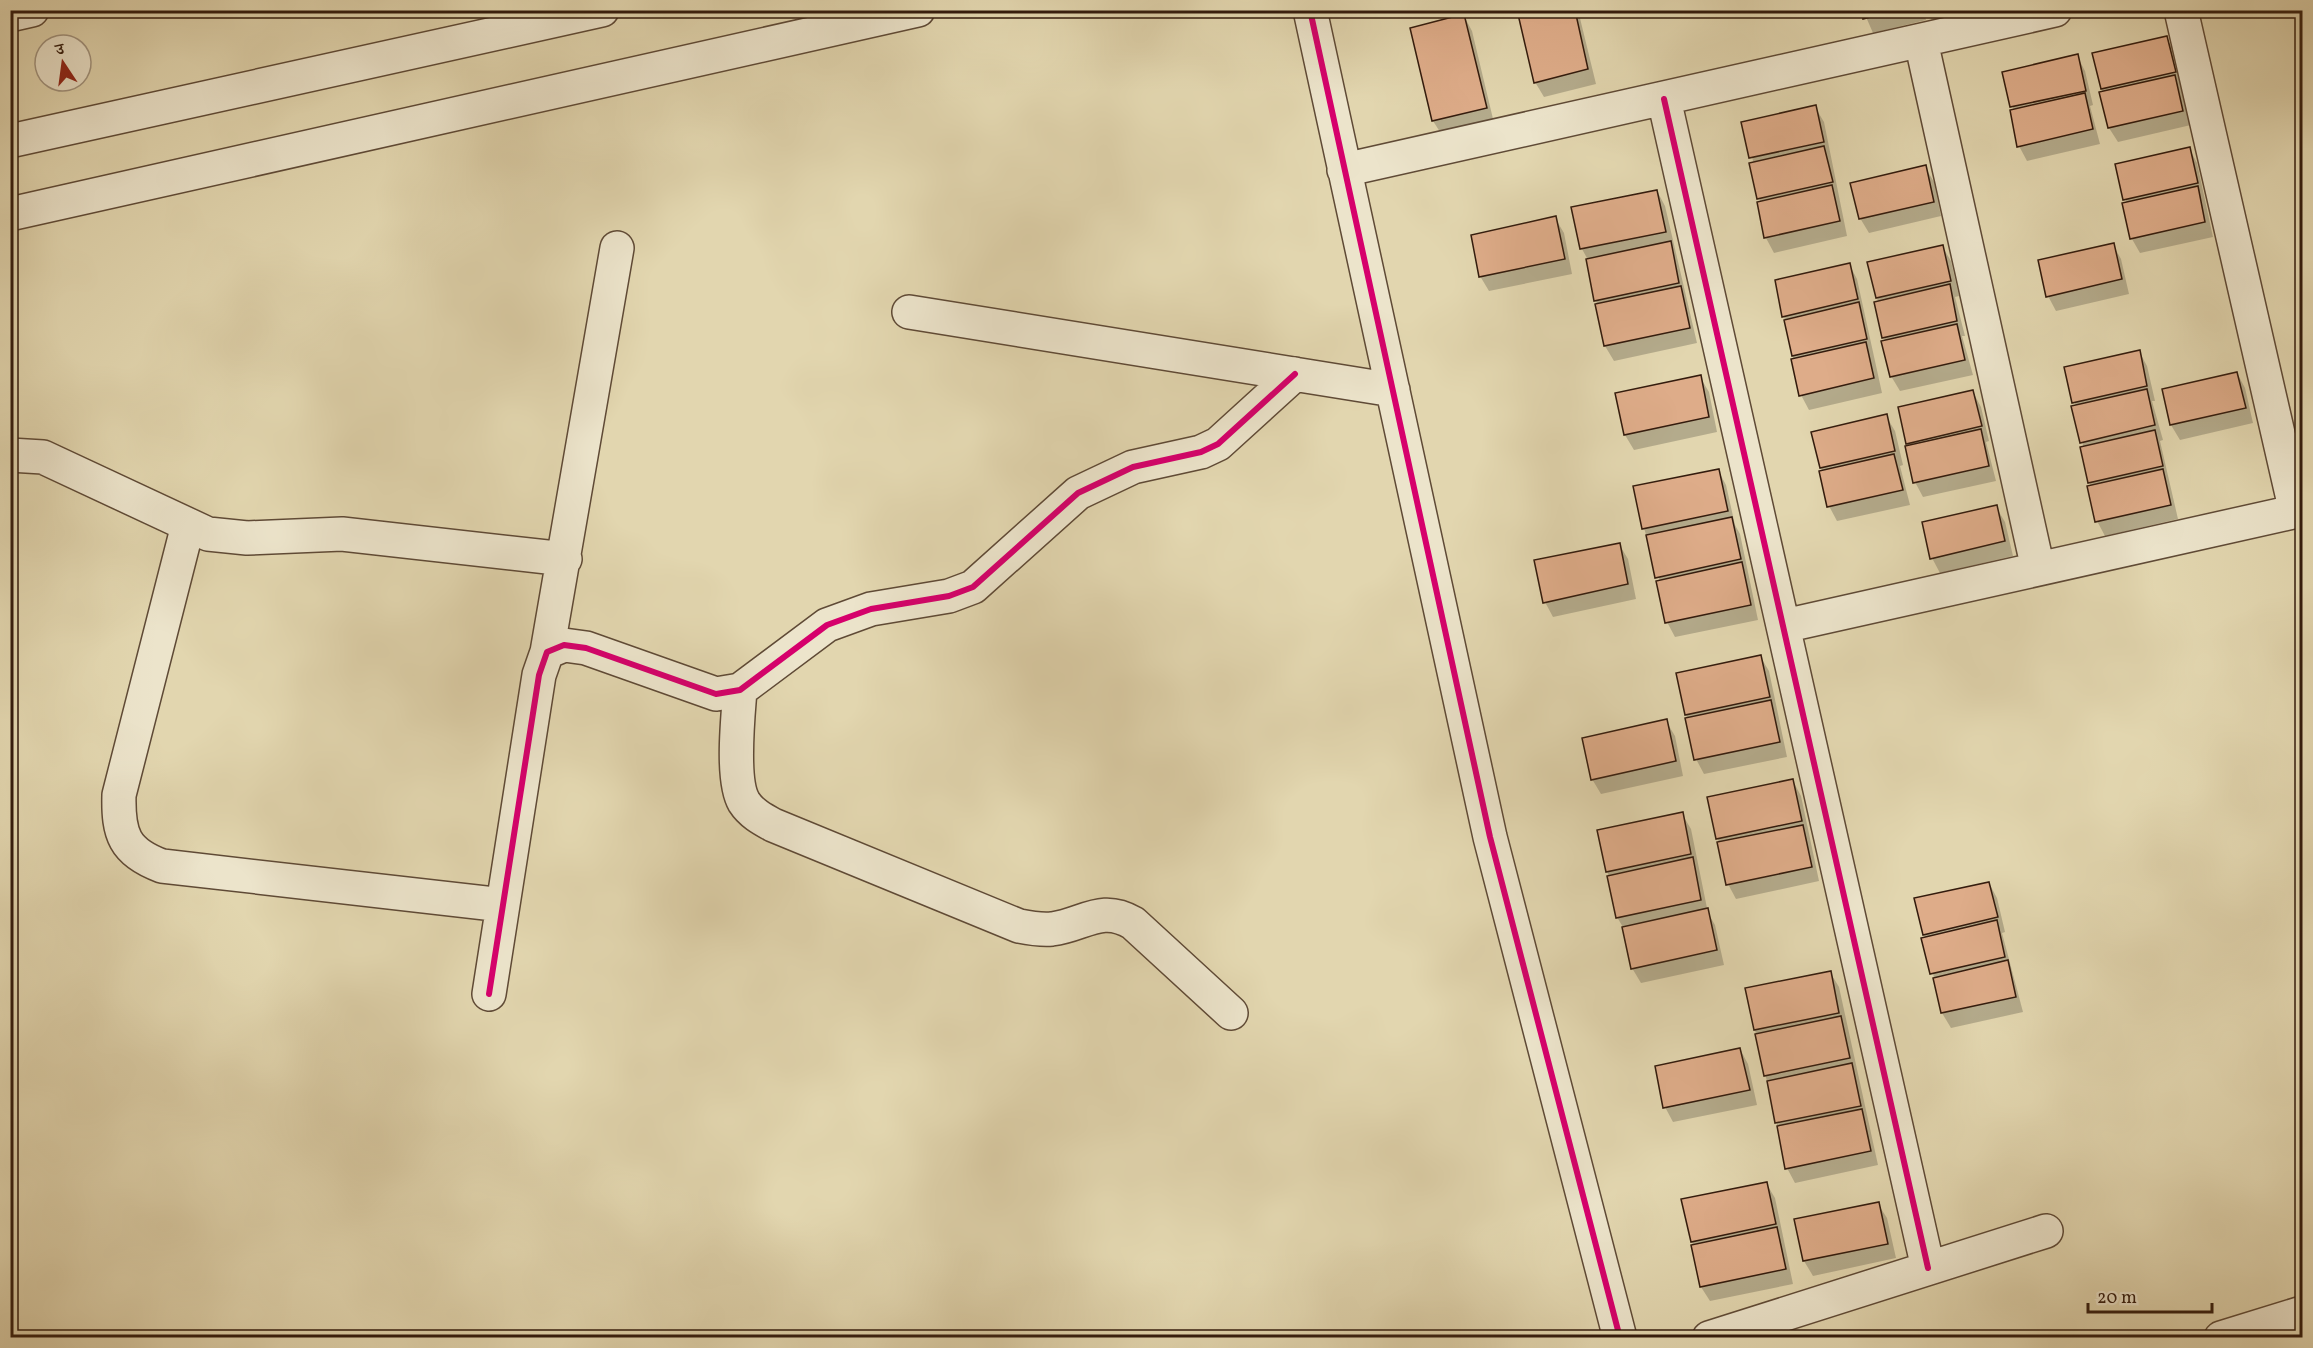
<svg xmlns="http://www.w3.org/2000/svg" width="2313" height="1348" viewBox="0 0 2313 1348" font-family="Vollkorn,'Noto Serif Devanagari',serif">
  <rect width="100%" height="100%" fill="#e2d6af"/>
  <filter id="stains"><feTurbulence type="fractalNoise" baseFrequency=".00333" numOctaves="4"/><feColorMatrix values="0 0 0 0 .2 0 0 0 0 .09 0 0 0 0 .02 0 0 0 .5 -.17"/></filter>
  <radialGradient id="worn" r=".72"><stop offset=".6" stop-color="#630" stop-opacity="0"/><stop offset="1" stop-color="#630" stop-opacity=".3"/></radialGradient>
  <path fill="#0003" d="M1518 10H1578L1596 84 1544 97 1535 82Z
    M1863 10H1923L1926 20 1873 33Z
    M1926 10H1974L1932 21Z
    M1464 16 1472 31 1494 123 1442 135 1433 121Z
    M2166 37 2175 52 2191 125 2118 142 2109 128 2102 89Z
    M2077 56 2085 71 2093 105 2090 106 2100 144 2027 161 2019 146 2014 111 2004 73Z
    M1815 107 1824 122 1847 236 1774 253 1766 238 1754 164 1742 123Z
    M2189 148 2197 163 2213 237 2140 253 2132 239 2127 204 2116 165Z
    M1925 167 1934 182 1941 216 1869 233 1860 218Z
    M1657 191 1665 206 1697 343 1614 361 1605 346 1588 260 1582 249Z
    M1555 218 1564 233 1572 274 1489 291 1480 276Z
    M2113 245 2121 259 2129 294 2056 311 2048 296Z
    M1942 246 1951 261 1959 296 1955 297 1965 336H1962L1973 375 1900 391 1891 376 1877 297Z
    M1849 264 1857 279 1882 393 1809 410 1801 395 1784 316Z
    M2139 351 2147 366 2155 401H2152L2163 440 2160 441 2178 519 2105 536 2097 521 2076 407 2066 368Z
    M2237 373 2245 388 2253 423 2180 440 2171 425 2163 390Z
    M1700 377 1709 392 1717 432 1634 450 1625 435 1617 394Z
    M1973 392 1981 407 1989 441 1986 442 1996 481 1923 497 1915 482 1908 443Z
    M1886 416 1895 431 1903 465 1900 466 1910 505 1837 521 1829 506 1821 467Z
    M1718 470 1726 485 1735 525 1740 534 1758 620 1675 637 1667 622 1660 582 1644 528Z
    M1996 507 2005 522 2013 556 1940 573 1932 558Z
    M1619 544 1628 559 1636 599 1553 617 1545 602Z
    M1760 656 1769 671 1787 757 1704 774 1696 759 1686 714Z
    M1666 721 1675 736 1683 776 1601 794 1592 779Z
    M1793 781 1801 796 1819 881 1736 899 1728 884 1718 839Z
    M1682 814 1691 829 1708 913 1715 925 1724 965 1641 983 1632 968 1624 929 1617 917 1599 831Z
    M1989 883 1997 898 2005 932 2002 933 2023 1012 1951 1028 1942 1013 1924 934Z
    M1830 972 1839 987 1878 1165 1795 1183 1787 1168 1755 1030Z
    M1740 1049 1748 1064 1757 1105 1673 1122 1665 1107Z
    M1766 1183 1775 1198 1793 1284 1710 1301 1701 1287 1692 1241Z
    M1878 1204 1887 1218 1896 1258 1813 1276 1804 1261 1795 1221Z"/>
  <path fill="#deac89" stroke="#331b0d" stroke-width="1.5" d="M1517 10H1575L1588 69 1534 83Z
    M1862 10H1897L1863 19Z
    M1464 14 1487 108 1432 121 1410 28Z
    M2167 36 2176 72 2101 89 2092 53Z
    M2078 54 2086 91 2010 107 2002 72Z
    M2175 75 2183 111 2108 128 2099 92Z
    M2085 93 2093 129 2017 147 2010 110Z
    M1816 105 1824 142 1749 158 1741 122Z
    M1824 146 1833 182 1757 199 1749 163Z
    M2190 147 2198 183 2123 200 2115 164Z
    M1926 165 1934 202 1859 219 1850 183Z
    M1832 185 1840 221 1764 238 1757 202Z
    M2198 186 2205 222 2130 239 2122 203Z
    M1657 190 1666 232 1580 249 1571 207Z
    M1556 216 1565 259 1479 277 1471 235Z
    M1671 241 1679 283 1594 301 1586 259Z
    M2114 243 2122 279 2046 297 2038 260Z
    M1943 245 1951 281 1876 298 1867 262Z
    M1850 263 1858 299 1782 317 1775 280Z
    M1950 284 1957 321 1882 338 1874 302Z
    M1681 286 1690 328 1604 346 1595 304Z
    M1859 302 1867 339 1792 356 1784 320Z
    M1957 324 1965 360 1890 377 1881 341Z
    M1866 342 1874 378 1799 396 1791 359Z
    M2140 350 2147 386 2072 403 2064 367Z
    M2237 372 2246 408 2170 425 2162 389Z
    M1701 375 1709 417 1624 435 1615 393Z
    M2147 389 2155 425 2080 443 2071 406Z
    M1973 390 1982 426 1906 444 1898 407Z
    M1887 414 1895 451 1820 468 1811 432Z
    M1981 429 1989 466 1913 483 1905 446Z
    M2155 430 2163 466 2088 483 2080 447Z
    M1894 454 1903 490 1827 507 1819 471Z
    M1719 469 1728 511 1642 529 1633 486Z
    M2163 469 2171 505 2095 522 2087 486Z
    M1997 505 2005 541 1930 559 1922 522Z
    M1732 517 1741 559 1655 578 1646 535Z
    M1620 543 1628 584 1543 603 1534 560Z
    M1742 562 1751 605 1665 623 1656 581Z
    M1761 655 1770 697 1685 715 1676 673Z
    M1771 700 1780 742 1694 760 1685 718Z
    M1667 719 1676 761 1591 780 1582 738Z
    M1793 779 1802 821 1716 839 1707 797Z
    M1683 812 1691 854 1606 872 1597 830Z
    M1803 825 1812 867 1726 885 1717 842Z
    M1693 857 1701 900 1616 918 1607 876Z
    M1989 882 1998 917 1923 935 1914 898Z
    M1708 908 1717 950 1631 969 1622 927Z
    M1997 920 2005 957 1930 974 1921 938Z
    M2008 960 2016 997 1941 1013 1933 978Z
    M1831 971 1839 1013 1754 1030 1745 988Z
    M1841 1016 1850 1058 1764 1076 1755 1034Z
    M1740 1048 1750 1090 1663 1108 1655 1066Z
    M1852 1063 1861 1106 1775 1123 1767 1081Z
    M1862 1109 1871 1151 1785 1169 1777 1126Z
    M1767 1182 1776 1224 1691 1242 1681 1199Z
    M1879 1202 1888 1244 1803 1261 1794 1219Z
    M1777 1227 1786 1269 1700 1287 1691 1245Z"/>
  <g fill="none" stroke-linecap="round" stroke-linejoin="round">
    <defs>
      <path id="minor" d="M1310 10 1490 837 1620 1338
        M2181 10 2296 512
        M10 15 32 10
        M1921 41 2038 569
        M1664 99 1928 1268
        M10 141 602 10
        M1344 170 2055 10
        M10 214 918 10
        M909 312 1393 390
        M10 455 43 457 208 534 247 538 342 534 565 559
        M188 525 119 795C118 834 124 852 162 866L503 905
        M1784 626 2302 510
        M547 652 617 248
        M740 690C738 716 731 780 744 802 751 813 762 819 773 825L1019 926C1029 928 1041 930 1052 929 1084 925 1101 904 1133 923L1231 1013
        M489 994 539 675 547 652 564 645 586 648 716 694 740 690 827 625 871 609 949 596 973 587 1078 493 1133 467 1201 452 1218 444 1295 374
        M1709 1338 2046 1231
        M2221 1338 2302 1313"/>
    </defs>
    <use href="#minor" stroke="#5f4a36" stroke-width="36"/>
    <use href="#minor" stroke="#ece4cb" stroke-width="33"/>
    <defs>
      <path id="cycleway" d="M1310 10 1490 837 1620 1338
        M1664 99 1928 1268
        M489 994 539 675 547 652 564 645 586 648 716 694 740 690 827 625 871 609 949 596 973 587 1078 493 1133 467 1201 452 1218 444 1295 374"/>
    </defs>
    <use href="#cycleway" stroke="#ece4cb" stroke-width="10"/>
    <use href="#cycleway" stroke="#d6006c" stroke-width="6"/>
  </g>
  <rect width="2313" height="1348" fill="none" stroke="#e2d6af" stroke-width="36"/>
  <rect x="12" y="12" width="2289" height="1324" fill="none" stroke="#331b0d" stroke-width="3"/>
  <rect x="18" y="18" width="2277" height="1312" fill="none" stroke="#331b0d" stroke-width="1.5"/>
  <g transform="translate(63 63) rotate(347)"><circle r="28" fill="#ece4cb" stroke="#a2947f" stroke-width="1.5"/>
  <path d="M0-4.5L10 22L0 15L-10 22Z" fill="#8f2418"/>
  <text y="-9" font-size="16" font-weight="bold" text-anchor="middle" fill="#331b0d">उ</text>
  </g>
  <path d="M2088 1303v9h124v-9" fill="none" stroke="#331b0d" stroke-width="3"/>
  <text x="2097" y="1303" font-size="18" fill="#331b0d" stroke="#ece4cb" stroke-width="4.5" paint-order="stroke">20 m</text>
  <rect width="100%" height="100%" filter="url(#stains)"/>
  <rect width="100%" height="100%" fill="url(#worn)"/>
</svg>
